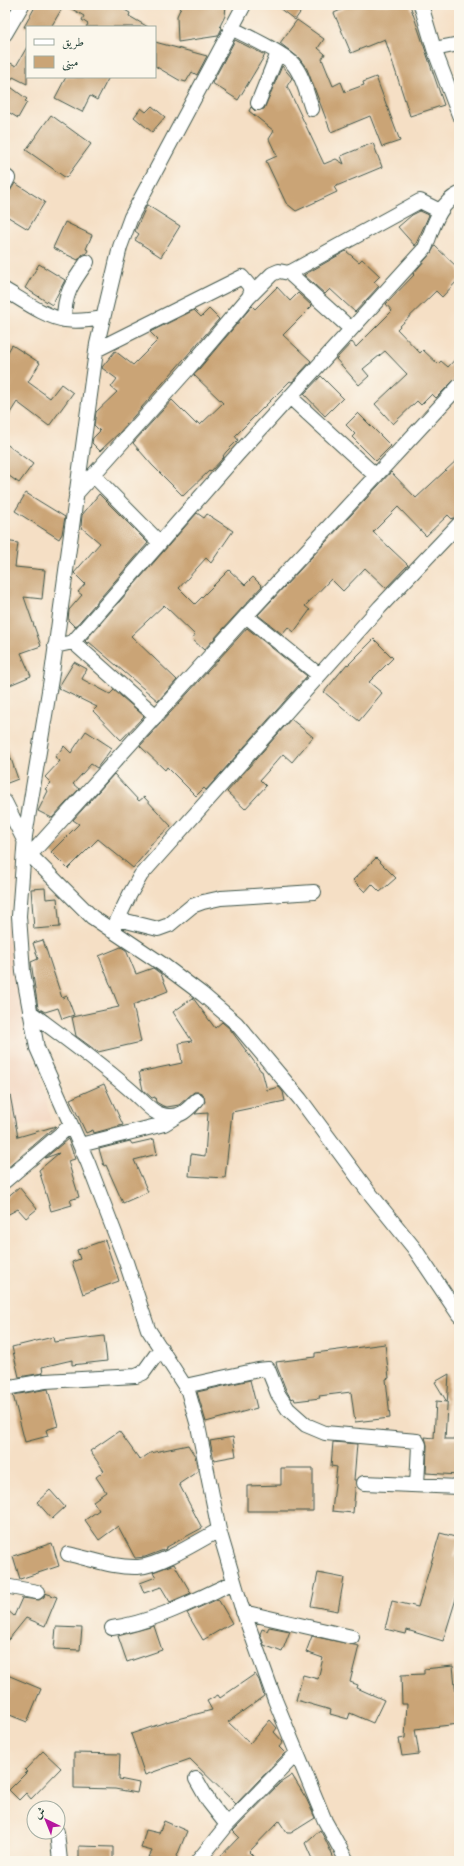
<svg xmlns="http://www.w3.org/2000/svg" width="464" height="1866" viewBox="0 0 464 1866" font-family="Alegreya,Amiri,serif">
  <rect width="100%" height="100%" fill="#fbf7ec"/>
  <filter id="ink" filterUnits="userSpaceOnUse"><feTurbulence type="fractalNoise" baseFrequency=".025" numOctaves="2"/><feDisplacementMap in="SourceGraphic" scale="8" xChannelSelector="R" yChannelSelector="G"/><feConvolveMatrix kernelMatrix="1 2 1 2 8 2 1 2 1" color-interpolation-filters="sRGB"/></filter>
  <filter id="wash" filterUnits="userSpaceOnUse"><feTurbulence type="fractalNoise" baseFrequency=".012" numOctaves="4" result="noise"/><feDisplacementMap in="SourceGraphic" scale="16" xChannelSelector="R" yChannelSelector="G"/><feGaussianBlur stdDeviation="0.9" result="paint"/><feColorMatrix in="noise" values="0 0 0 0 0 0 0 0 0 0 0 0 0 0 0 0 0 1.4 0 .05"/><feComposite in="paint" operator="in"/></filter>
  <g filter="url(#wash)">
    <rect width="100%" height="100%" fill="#f5dfc5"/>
    <path fill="#f3d4be" d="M5 896 11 952 51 1121 5 1129Z"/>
    <g id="blocks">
      <path fill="#caa476" d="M36 5H64L51 27H24Z
        M65 5H116L130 13 129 16 148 27H86L88 24 82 20 84 16Z
        M182 5H226L225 16 220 26 222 28 218 36 178 42 177 16Z
        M275 5H296L302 10 295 20Z
        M352 5H410L444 105 410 116 385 39 351 53 334 13Z
        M297 20 324 39 318 48 325 54 322 59 333 86 341 82 345 92 364 85 363 82 376 77 400 141 382 147 370 116 331 132 307 69 299 58 280 43Z
        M235 40 265 55 238 100 212 83Z
        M155 42 207 56 197 75 192 72 186 82 179 80 155 66Z
        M27 47V84L13 77 8 85 27 99 25 101 27 102 18 118 5 110V60L16 66Z
        M282 66 292 78 287 86 324 164 336 159 344 164 341 156 373 143 382 167 334 187 337 192 296 211 286 203 266 161 277 156 269 139 274 131 249 111 251 107 255 111 264 109Z
        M66 77H109L97 100 90 96 82 112 55 98Z
        M152 106 165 117 152 132 134 117 141 108 146 112Z
        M51 115 91 144 66 178 26 150Z
        M15 183 45 202 28 229 5 215V193L10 191Z
        M147 205 180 226 161 257 135 240 139 234 135 231Z
        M420 211 429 215 415 246 398 227 412 215Z
        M65 222 92 235 86 249 88 250 86 254H83L78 260 53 248Z
        M435 246 459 269V279L442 297 436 291 397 329 420 353 423 350 438 364 441 361 448 367 459 355V375L436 398 432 394 421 405 417 401 393 424 375 404 407 374 385 351 363 369 369 376 359 385 336 359 352 342 356 347 392 311 386 304 414 275 413 274 431 253Z
        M346 251 359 262 362 259 380 276 374 282 379 286 355 312 330 289 325 294 304 275Z
        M39 264 65 280 52 305 25 288Z
        M277 287 290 301 298 293 312 306 283 335 311 361 292 382 290 381 235 436 238 440 226 452 223 456 224 457 211 471 210 470 183 496 152 465 133 443 172 400 196 424 197 422 200 425 223 403 194 375 252 306 255 309Z
        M209 309 219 319 120 432 100 451 92 443 93 438 100 431 94 425 96 412 117 392 111 387 117 379 102 368 103 366 115 351 133 365 158 340 150 332 194 310 201 317Z
        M12 345 40 363 28 382 50 398 61 384 73 393 49 426 17 402 5 421V357Z
        M321 376 343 398 325 416 304 394Z
        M358 413 391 446 376 461 352 437 355 434 346 425Z
        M5 443 33 464 19 483 5 473Z
        M459 458V514L457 516 452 519 448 515 426 536 398 507 373 532 408 565 386 588 365 568 343 591 331 579 305 606 310 610 294 632 288 627 282 634 258 615 391 472 416 498Z
        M26 493 65 517 62 534 59 539 15 511Z
        M99 494 148 543 75 627 68 620 69 610 82 595 78 592 85 584 74 573 100 543 81 527 82 515Z
        M197 513 204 518 207 514 233 531 211 563 206 558 179 588 195 604 229 570 245 585 253 577 262 586 204 650 192 639 195 635 164 605 131 636 177 680 158 701 89 642 88 644 85 641Z
        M5 541 18 543 15 567 45 570 42 599 24 597 41 646 21 653 31 676 5 687Z
        M247 628 307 676 206 790 204 788 196 796 167 767 165 770 140 746Z
        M374 639 393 658 369 682 382 693 359 721 324 692 347 664 348 665Z
        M74 662 87 669 82 679 110 694 114 690 144 716 121 740 93 711 97 707 58 688Z
        M291 719 313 737 292 762 283 754 260 780 266 786 245 809 227 792Z
        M86 731 112 748 97 768 91 764 73 784 79 789 52 818 38 811 48 791 45 789 51 783 45 777 60 761 55 757 64 746 71 753Z
        M7 747 18 779 5 784V748Z
        M114 774 139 801 144 797 171 826 149 846 150 848 133 868 98 839 68 869 51 852 79 824 73 820Z
        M376 858 396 878 380 892 372 884 365 892 353 880Z
        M45 888 46 899 57 898 60 927 34 929 31 889Z
        M43 940 62 998 67 996 74 1015 62 1019 58 1008 45 1012 38 1008 31 962 38 959 33 943Z
        M121 947 126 950 136 974 153 968 161 974 168 991 133 1005 141 1042 98 1052 76 1036 72 1017 119 1007 99 956Z
        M193 998 215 1028 222 1022 230 1029 261 1071H262L267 1090 279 1087 283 1092 285 1101 232 1112 225 1178 189 1176 191 1154 205 1156 208 1113 195 1114 205 1102 203 1094 199 1092H194L179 1105 167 1107 163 1106 156 1102 155 1097 152 1098 143 1090 139 1072 182 1063 179 1043 192 1041 173 1012Z
        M104 1084 123 1125 94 1133 93 1130 86 1133 70 1099Z
        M5 1095H10L18 1137 56 1126 5 1170Z
        M68 1139 75 1159 68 1161 79 1197 70 1200 72 1205 51 1211 39 1170 59 1153 45 1158Z
        M154 1139 157 1154 134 1160 148 1192 123 1203 106 1165 104 1166 99 1149 130 1141 132 1144Z
        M19 1187 37 1209 26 1218 18 1209 5 1216V1199Z
        M105 1240 119 1281 83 1294 72 1262 80 1259 77 1250Z
        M104 1336 107 1361 72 1365V1360L42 1367 43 1373 19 1377 12 1347 53 1337 54 1342Z
        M385 1344 389 1378 386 1379 390 1418 355 1422 351 1392 319 1396 320 1398 295 1401 294 1398 291 1399 286 1390 277 1367 276 1362 315 1357V1353Z
        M449 1374 445 1439H459V1475L426 1473 427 1445 425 1437 434 1438 436 1401 447 1402 435 1382Z
        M250 1380 257 1408 206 1422 197 1392Z
        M48 1389 58 1426 46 1430 48 1436 25 1442 13 1395Z
        M119 1431 140 1460 150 1453 188 1445 195 1456 198 1471 179 1484 202 1528 165 1548 166 1549 145 1557 135 1558 118 1526 99 1540 85 1520 99 1510 93 1501 106 1492 96 1477 104 1471 90 1451Z
        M233 1437 236 1456 214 1460 210 1441Z
        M333 1442 357 1444 354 1480H356L353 1513 332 1511 337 1467 331 1466Z
        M281 1468H313V1511H247V1486L281 1485Z
        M50 1490 65 1507 52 1519 37 1502Z
        M440 1533 459 1538 454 1557 459 1558V1589L443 1641 407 1630 406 1634 385 1629 392 1601 418 1607Z
        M52 1543 59 1566 20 1579 13 1556Z
        M174 1564 191 1593 170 1602 161 1587 144 1593 140 1583 156 1577 153 1572Z
        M318 1573 344 1578 338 1611 311 1606Z
        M45 1593 57 1597 45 1626 26 1618 5 1644V1608L14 1616 22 1598 39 1600 44 1597Z
        M218 1599 232 1623 203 1640 187 1613Z
        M154 1626 162 1650 127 1662 118 1636Z
        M56 1627 82 1628 80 1650 54 1649Z
        M269 1627 290 1631 282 1652 264 1645 260 1634 262 1629 267 1631Z
        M312 1636 359 1646 350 1682 358 1685 357 1688 384 1700 373 1723 350 1713 348 1719 330 1714 331 1710 296 1700 303 1675 318 1679 323 1658 306 1652Z
        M453 1666 459 1724 415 1729 419 1754 402 1756 399 1739 405 1738 407 1704H402L401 1675 424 1674V1669Z
        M5 1674 41 1689 27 1722 5 1713Z
        M255 1674 259 1680 264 1696 228 1722 250 1743 270 1720 277 1728 274 1732 283 1742 279 1747 285 1753 236 1804 190 1759 145 1775 131 1734 166 1722 212 1710 207 1701 218 1695 220 1698Z
        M43 1751 61 1768 31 1799 26 1793 19 1800 9 1790 27 1772 25 1770Z
        M74 1753 120 1754 119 1779 139 1783 137 1793 115 1789 74 1788Z
        M292 1775 307 1800 315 1818 291 1833H287L279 1821 249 1852 258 1861H216L239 1837 233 1831 280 1783Z
        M164 1821 187 1831 175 1861H159L149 1857 152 1851 141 1848 146 1830 159 1833Z
        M320 1830 326 1841 335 1861H313L305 1843Z
        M79 1846 113 1847V1861H79Z"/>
    </g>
  </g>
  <g filter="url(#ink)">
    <use href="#blocks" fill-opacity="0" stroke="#3f554a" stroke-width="1"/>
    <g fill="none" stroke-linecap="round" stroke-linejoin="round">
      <defs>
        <path id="minor" d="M244 5 131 217 120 247 97 344 52 673 25 836 19 916 23 972 37 1048 88 1163 126 1262 148 1329 188 1391 198 1426 219 1530 241 1605 275 1700 325 1821 347 1861
          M421 5 434 49 459 115
          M231 28C245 35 284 53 293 64 303 75 307 95 312 109
          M5 34 22 5
          M434 49 459 44
          M258 103 278 53
          M5 176 8 178 5 184
          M289 273 420 201 440 211
          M5 290C22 300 47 318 66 320 78 322 91 320 103 318
          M249 297 272 274 279 271 289 273 351 329
          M64 320C64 294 72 283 87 262
          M290 397 376 476
          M93 475 160 543
          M76 494 187 370 249 297 252 289 242 277 96 350
          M246 616 319 675
          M73 642 156 716
          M55 646 73 642 237 455 425 248C433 228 438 204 459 194
          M5 802 24 840
          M24 849 92 917 162 964 202 994 236 1023 300 1099 368 1191 414 1248 459 1315
          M30 855 246 616 459 386
          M118 919 158 929 169 925 192 906 203 902 221 898 314 892
          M112 931 130 894 141 875 380 607 459 524
          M30 1012C66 1039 103 1065 136 1095 146 1104 155 1116 169 1116 182 1117 189 1108 197 1100
          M80 1145 164 1124 177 1116
          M5 1181 71 1125
          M185 1386 258 1370 268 1369 278 1394 288 1409 306 1425 325 1433 417 1441 419 1445 417 1485
          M5 1388 45 1381 136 1376 143 1373 161 1348
          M364 1483 459 1487
          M68 1554C91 1559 115 1568 138 1567 159 1566 199 1541 219 1530
          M5 1586 37 1592
          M243 1612 352 1637
          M112 1628C155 1622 195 1600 234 1582
          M196 1779 209 1802 227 1825
          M57 1832 60 1861
          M198 1861 227 1825 297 1753"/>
      </defs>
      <use href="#minor" stroke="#3f554a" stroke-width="16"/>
      <use href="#minor" stroke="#fff" stroke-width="14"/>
    </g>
  </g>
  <rect width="464" height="1866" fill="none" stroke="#fbf7ec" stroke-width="20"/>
  <rect x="26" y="26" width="130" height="52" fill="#fbf7ec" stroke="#a3ada2"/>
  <rect x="34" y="39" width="20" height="6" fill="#ffffff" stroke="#a3ada2"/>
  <text x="62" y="46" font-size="12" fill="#1f3d34">طريق</text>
  <rect x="34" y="56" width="20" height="12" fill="#caa476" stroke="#a3ada2"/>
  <text x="62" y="66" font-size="12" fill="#1f3d34">مبنى</text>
  <g transform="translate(46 1820) rotate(317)"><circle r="19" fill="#fbf7ec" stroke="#a3ada2"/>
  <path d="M0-3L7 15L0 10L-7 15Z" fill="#b5179e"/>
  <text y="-6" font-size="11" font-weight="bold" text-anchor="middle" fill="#1f3d34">ش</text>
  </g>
</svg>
